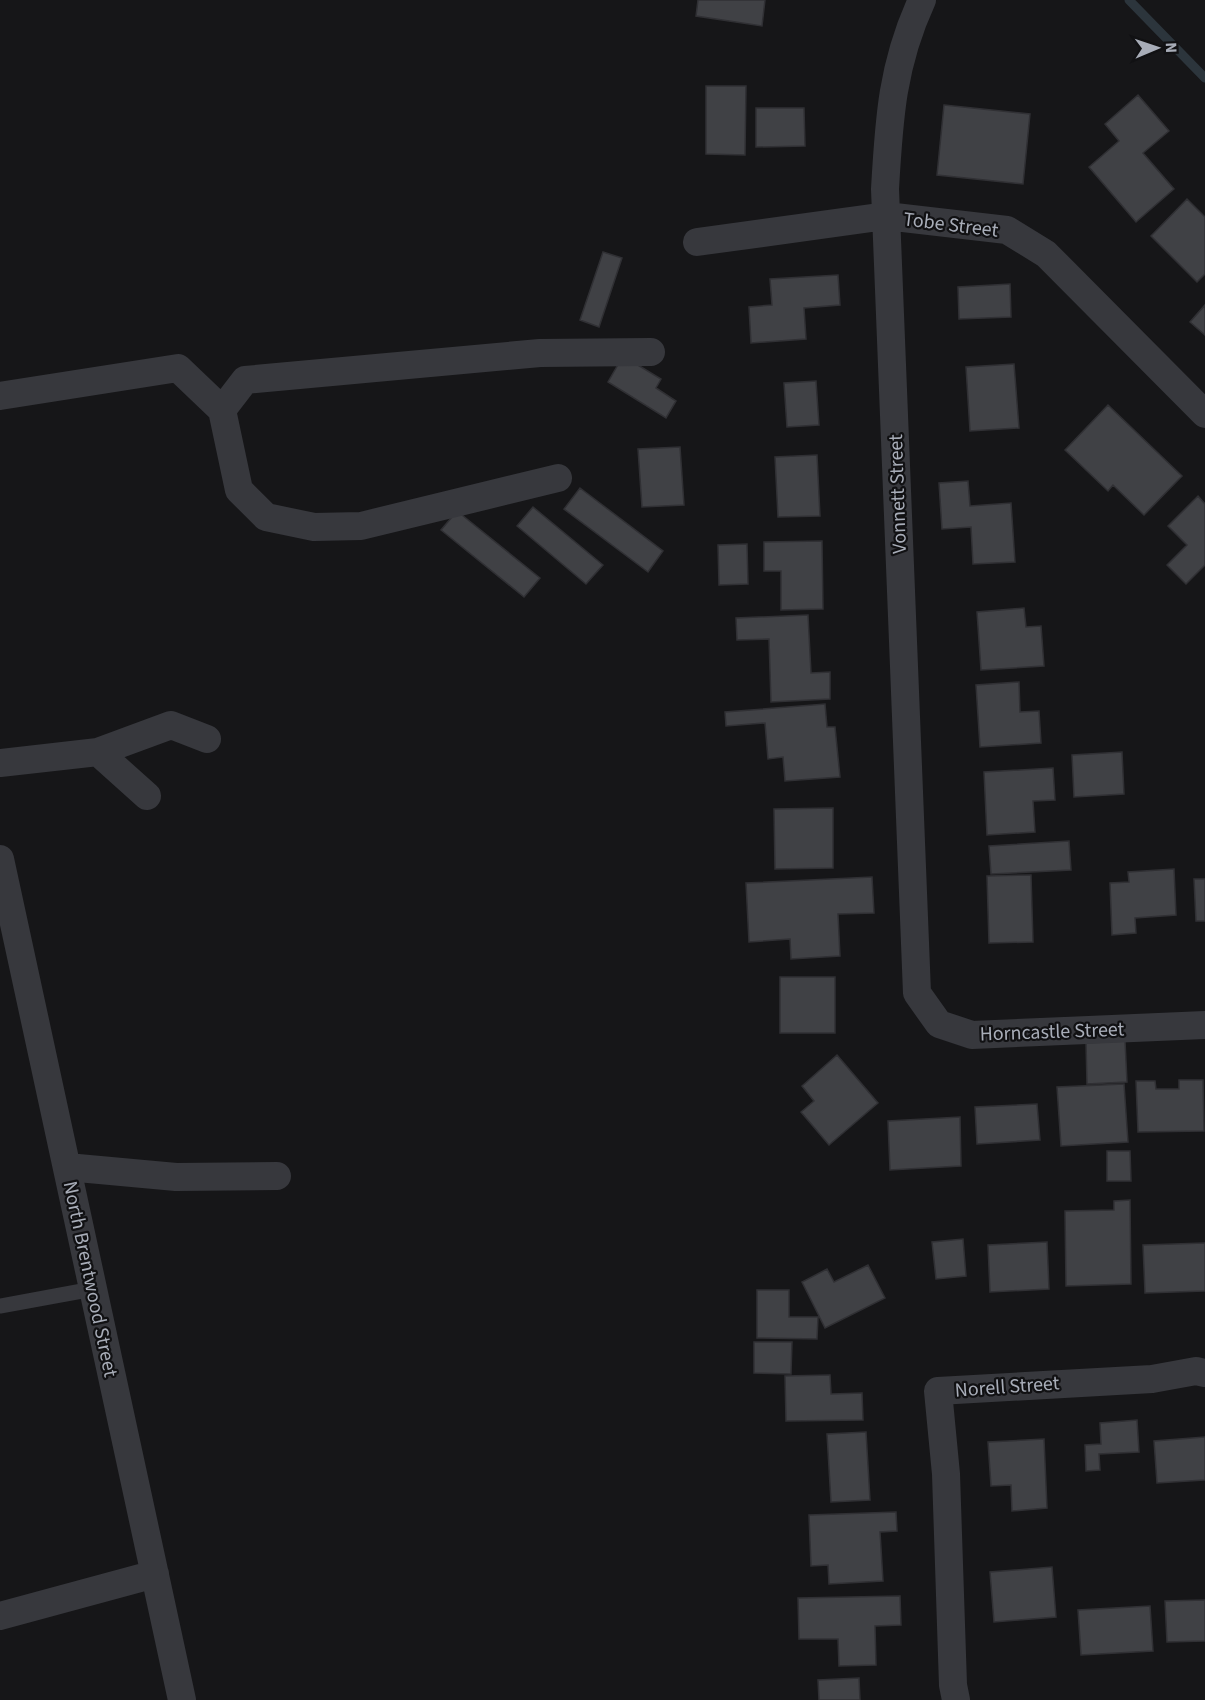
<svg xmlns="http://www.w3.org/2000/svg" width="1205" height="1700" viewBox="0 0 1205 1700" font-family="'Source Sans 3',sans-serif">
  <rect width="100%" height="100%" fill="#161618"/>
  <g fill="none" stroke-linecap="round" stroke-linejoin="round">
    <path stroke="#2c353c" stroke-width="9" d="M1129 0 1205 78"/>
  </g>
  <path fill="#404145" stroke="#303034" stroke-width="1.5" d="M698 0H765L762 26 696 16Z
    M706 86H746L745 155 706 154Z
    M1138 95 1169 131 1143 153 1174 189 1136 222 1089 167 1119 141 1105 124Z
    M944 105 1030 114 1023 184 937 175Z
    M756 108H804L805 146 756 147Z
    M1187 199 1205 217V274L1197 282 1151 236Z
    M603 252 622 258 599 327 580 320Z
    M838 275 840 305 804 308 806 339 751 343 749 307 772 305 770 279Z
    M1010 284 1011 317 959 319 958 287Z
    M1205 305V335L1190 322Z
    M623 356 661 379 656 388 676 401 666 418 608 382Z
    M1014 364 1019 428 970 431 966 367Z
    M816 381 819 425 787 427 784 383Z
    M1108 405 1182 476 1144 515 1113 485 1108 491 1065 450Z
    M680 447 684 505 642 507 638 449Z
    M817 455 820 516 778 517 775 457Z
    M968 481 970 506 1011 503 1015 562 973 564 971 527 942 529 939 483Z
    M580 488 663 551 648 572 564 509Z
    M1198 496 1205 504V565L1186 584 1167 565 1187 545 1168 526Z
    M533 507 603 565 586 584 517 526Z
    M457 511 540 578 524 597 441 530Z
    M822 541 823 609 781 610V571H764V542Z
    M747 544 748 584 719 585 718 545Z
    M1024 608 1026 627 1041 626 1044 666 981 670 977 612Z
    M808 615 811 673 830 672V699L771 702 769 639 737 640 736 618Z
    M1019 682 1020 712 1039 711 1041 743 980 747 976 685Z
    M825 704 827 727H835L840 777 785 781 783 757 768 759 765 723 726 726 725 712Z
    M1122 752 1124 794 1074 797 1072 755Z
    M1053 768 1055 800 1033 801 1035 832 987 835 984 772Z
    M833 808V868L775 869 774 809Z
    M1069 841 1071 870 991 874 989 846Z
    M1174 869 1176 915 1135 918 1136 933 1112 935 1110 883 1129 882 1128 872Z
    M1031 875 1033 942 989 943 987 876Z
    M872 877 874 913 838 914 840 956 791 959 790 939 749 942 746 883Z
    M1194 879H1205V921H1196Z
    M780 977H835V1033H780Z
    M1125 1041 1127 1082 1087 1084 1086 1043Z
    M837 1055 878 1103 829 1145 801 1112 814 1101 802 1086Z
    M1179 1080H1203L1204 1131 1138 1132 1136 1081H1155L1156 1089H1179Z
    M1124 1084 1128 1142 1061 1146 1057 1087Z
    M1037 1104 1040 1140 977 1144 975 1107Z
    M960 1117 961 1166 890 1170 888 1121Z
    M1107 1151H1130L1131 1181H1107Z
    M1130 1200 1131 1284 1066 1286 1065 1211 1114 1210V1201Z
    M963 1239 966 1276 936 1279 932 1242Z
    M1047 1242 1049 1289 990 1292 988 1245Z
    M1205 1243V1291L1145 1293 1143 1245Z
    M868 1265 885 1298 825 1328 802 1282 827 1269 834 1282Z
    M757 1290H789V1317H818L817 1339 757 1338Z
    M754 1342H792L791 1374 754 1373Z
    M830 1375 831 1394 862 1393 863 1420 786 1421 785 1376Z
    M1137 1420 1139 1452 1099 1454 1100 1470 1086 1471 1085 1445 1101 1444 1100 1423Z
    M866 1432 870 1500 831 1502 827 1434Z
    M1205 1437V1480L1157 1483 1154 1441Z
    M1044 1439 1047 1508 1012 1511 1011 1485 991 1486 988 1442Z
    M896 1512 897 1531 880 1532 883 1581 829 1584 828 1565 811 1566 809 1515Z
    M1052 1567 1056 1617 994 1622 990 1572Z
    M900 1596 901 1625 875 1626 876 1665 839 1666 838 1639H799L798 1598Z
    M1205 1600V1641L1167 1642 1165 1601Z
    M1150 1606 1153 1651 1081 1655 1078 1610Z
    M859 1678 860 1700H819L818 1680Z"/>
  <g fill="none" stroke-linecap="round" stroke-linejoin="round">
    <path stroke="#37383d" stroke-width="15" d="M0 1306 93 1289"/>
    <path stroke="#37383d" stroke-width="28" d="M922 0C892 65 889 119 885 189L917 993 939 1024 972 1035 1205 1025
      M697 242 886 216 1007 230 1046 254 1205 414
      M0 396 178 368 222 410
      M558 478 361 526 314 527 266 517 239 490 222 410 245 380 540 353 651 352
      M98 752 171 725 207 739
      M0 763 98 752 147 796
      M0 859 182 1700
      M67 1167 176 1177 277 1176
      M0 1616 155 1574
      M956 1700 953 1685 946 1474 938 1391 1152 1379 1196 1371 1205 1373"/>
  </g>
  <g text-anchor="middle" stroke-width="4.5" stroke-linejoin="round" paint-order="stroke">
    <g font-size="20" fill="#a8adb8" stroke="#111113">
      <text transform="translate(951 224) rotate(7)" y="7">Tobe Street</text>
      <text transform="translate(897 494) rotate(-92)" y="7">Vonnett Street</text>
      <text transform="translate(1052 1031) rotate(-2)" y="7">Horncastle Street</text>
      <text transform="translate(91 1279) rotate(78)" y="7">North Brentwood Street</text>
      <text transform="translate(1007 1386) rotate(-4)" y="7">Norell Street</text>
    </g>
  </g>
  <g transform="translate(1157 48) rotate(88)" stroke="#111113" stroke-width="4.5" paint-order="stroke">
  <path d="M0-4.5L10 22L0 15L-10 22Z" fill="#a8adb8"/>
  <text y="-9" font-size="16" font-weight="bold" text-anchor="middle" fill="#a8adb8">N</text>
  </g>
</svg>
